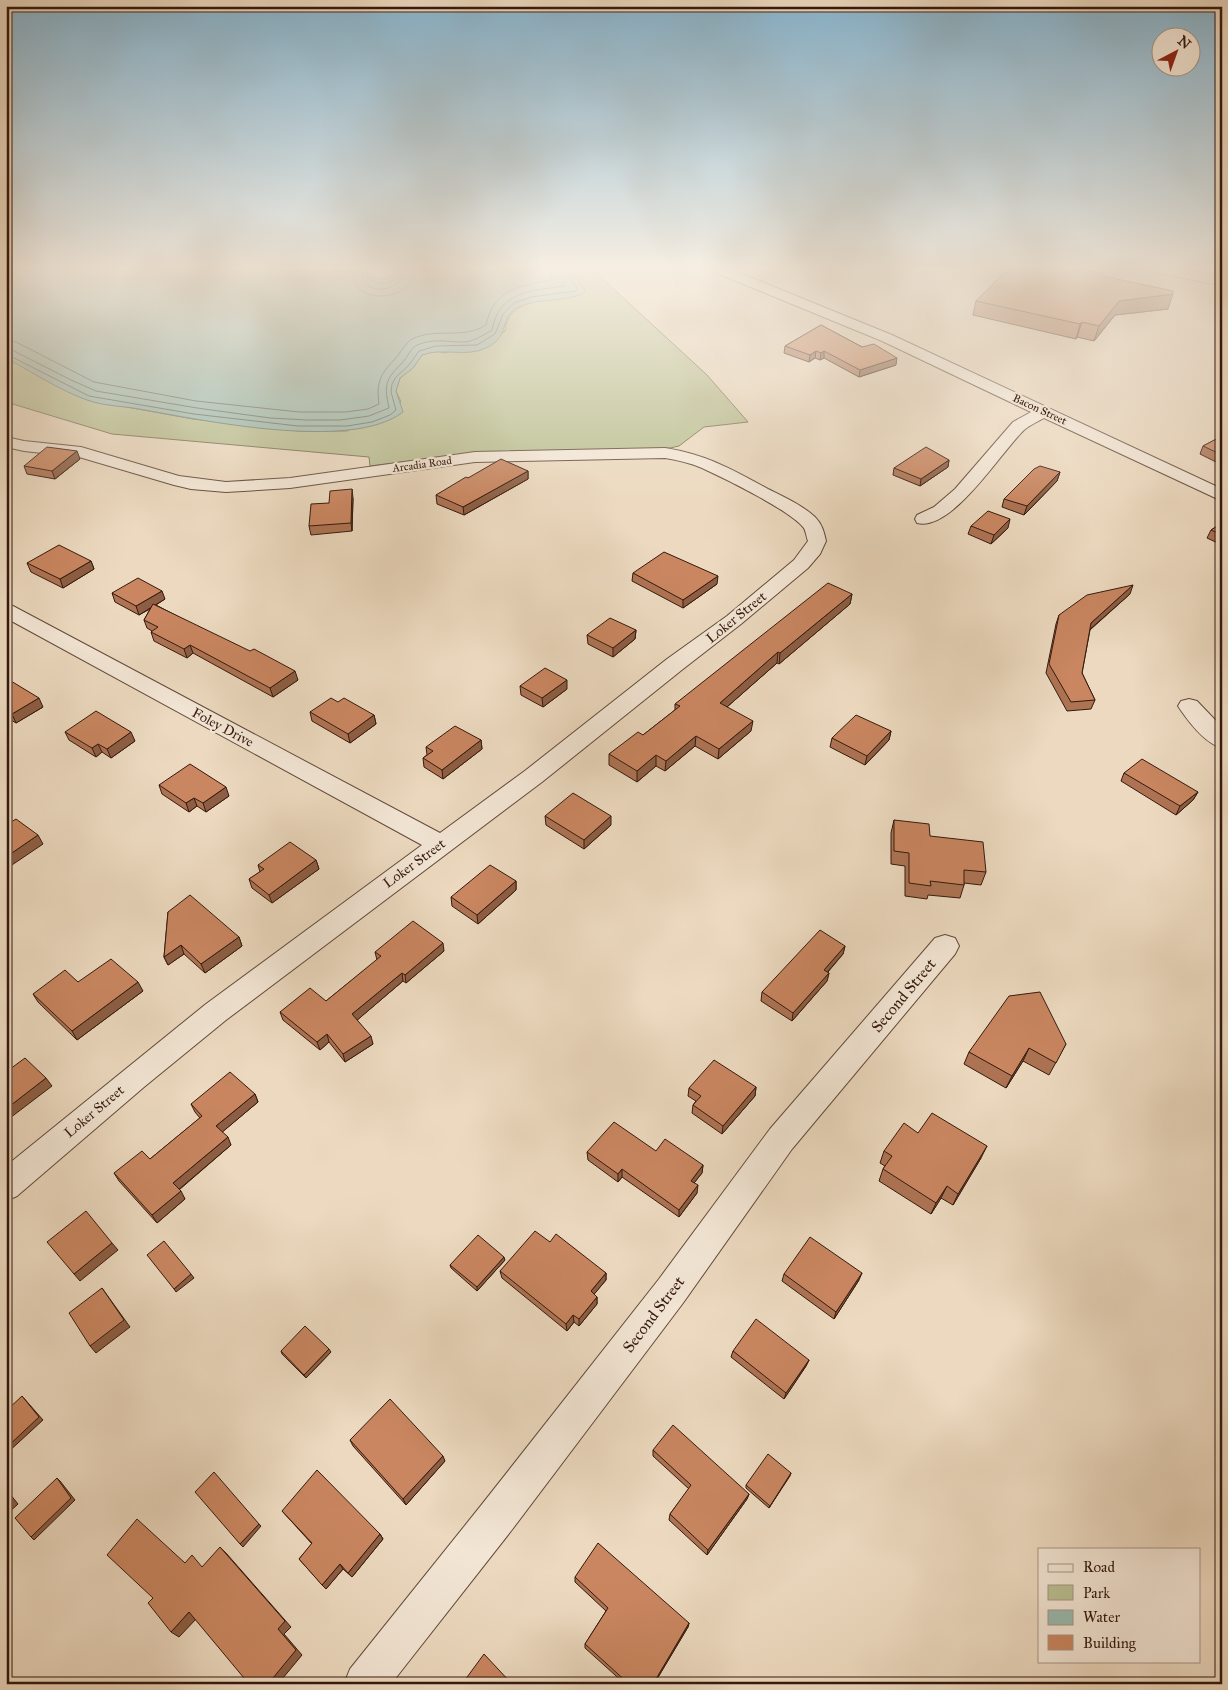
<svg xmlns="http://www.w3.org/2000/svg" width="1228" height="1690" viewBox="0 0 1228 1690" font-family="'IM FELL Great Primer',serif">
  <rect width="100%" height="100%" fill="#ecd9bf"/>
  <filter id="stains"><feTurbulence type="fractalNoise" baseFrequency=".004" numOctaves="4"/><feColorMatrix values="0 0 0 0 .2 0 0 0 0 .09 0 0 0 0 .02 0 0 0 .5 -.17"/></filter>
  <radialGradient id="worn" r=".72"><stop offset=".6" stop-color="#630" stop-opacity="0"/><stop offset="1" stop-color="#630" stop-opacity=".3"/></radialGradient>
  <path fill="#b9bf91" stroke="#766c50" d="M569 269H592L707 375 748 422 704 427 679 446 670 448 474 453 370 466 369 457 112 434 6 402V358L88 400 193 419 298 431H347L401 402 396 391 400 378 413 368 422 355 436 351 445 353 505 331C506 300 548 298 572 297L575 278Z"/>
  <path fill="#99baae" stroke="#717a6e" d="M6 269H373L372 274C381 283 391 277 399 269H569L585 290 584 293C567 302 540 298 521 306 496 317 513 335 486 348 465 358 443 347 422 355L413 368 400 378 396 391 403 412C351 452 202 420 139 409 123 406 103 406 87 400 59 390 32 372 6 358Z"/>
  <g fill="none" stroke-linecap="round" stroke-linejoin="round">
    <path stroke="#666a5e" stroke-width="1" d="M353 269C353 273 353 278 354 281 361 300 390 299 404 289 411 284 414 277 416 269
      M361 269C362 299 401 293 408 269
      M368 269 367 275C375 285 386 285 397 279L402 269
      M6 340 16 342 94 382 196 401 299 412H346L368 409 379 404C376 384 380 374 394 360 400 354 405 343 412 339 437 327 462 340 486 325 494 289 519 286 551 280V269
      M6 347 71 380 96 391 197 408 270 418 307 420H340L369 416 389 408C384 385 385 380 402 363 407 358 411 348 417 345 433 338 447 342 463 342 474 342 483 335 492 330 499 291 531 291 564 286L565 283 559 274V269
      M6 354 89 396 194 414 298 426H347L372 422 390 415 396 410 391 392 392 384 396 377 409 365 419 351 436 346 477 345 495 334 503 314 514 303 531 297 576 291 577 288 565 269"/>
    <defs>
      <path id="street" d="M712 269H730L892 335 1222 489V501L1044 418C1037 422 1030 425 1024 430 1001 452 952 532 917 523L915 519 917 515 934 507 955 489 1013 422 1031 412 882 341 714 272Z
        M6 437 24 441 81 447 179 476 226 482 290 478 475 452 665 448C708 455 731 469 768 489 784 497 802 505 815 517 822 524 824 532 826 541L820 554 808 568 741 624 683 669 542 782 226 1020 144 1087 17 1196 6 1201V1166L206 1004 422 845 6 618V604L13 606 440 833 526 770 667 659 727 616 794 560 808 541C806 536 806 530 803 527 789 510 724 478 702 468 690 463 678 460 665 458L475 462 290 488 226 492 191 489 174 485 79 457 24 451 6 447Z
        M1189 699 1197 701 1222 727V748C1204 743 1188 721 1178 706L1181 701Z
        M945 935 955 938 959 946 955 954 792 1149 683 1303 511 1531 391 1684H344L350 1669 483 1503 659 1279 770 1129 935 938Z"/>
      <path id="highway" d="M1150 269H1178L1222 277V286L1152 272Z"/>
    </defs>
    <use href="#street" stroke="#62493a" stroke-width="2"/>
    <use href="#highway" stroke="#34190e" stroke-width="1"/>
    <use href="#street" fill="#f3e6d5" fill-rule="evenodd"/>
    <use href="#highway" fill="#ecd9bf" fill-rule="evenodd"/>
  </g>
  <path fill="#ad7353" stroke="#34190e" d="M1104 276 1168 309 1115 315 1094 341 1077 337 1076 339 973 315 976 301Z
    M821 325 896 365 859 377 824 358 820 360 815 358 809 362 784 353 785 346Z
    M1222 436V465L1200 454 1203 446Z
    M80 459 55 479 27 474 24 466Z
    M949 460 948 467 920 486 893 475 894 468Z
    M528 471V479L464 515 437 504 436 495 468 478Z
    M1060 472 1057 481 1024 515 1002 507 1004 499Z
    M353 498 352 531 311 535 309 526 329 503Z
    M1222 523V545L1207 538 1211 530Z
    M971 526 1008 528 991 544 968 534Z
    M91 561 94 569 63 588 31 572 27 563Z
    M633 573 717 584 683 608 632 581Z
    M112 593 165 599 156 605 298 680 273 697 193 653 187 658 154 641 151 632 152 631 147 628 144 620 150 609 139 615 115 602Z
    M852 594 850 604 779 664 777 663 727 707 751 731 718 759 695 746 665 771 656 766 637 782 609 765V754L643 735 675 710V704Z
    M1130 594 1090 630 1082 673 1095 700 1091 709 1067 711 1046 673 1056 624 1059 615Z
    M636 630 635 639 613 657 588 644 587 635Z
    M6 678 43 707 16 723 6 717Z
    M520 686 567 689 543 707 521 695Z
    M310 712 374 715 376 724 350 743 312 721Z
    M891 731 889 740 865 765 830 747 832 738Z
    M65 732 135 741 111 758 102 752 96 757 69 740Z
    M481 740 482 749 443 779 424 767 423 758 427 755 426 747Z
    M1124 773 1198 792 1193 800 1176 815 1121 781Z
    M159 785 229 796 206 812 197 806 189 812 162 794Z
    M545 816 611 825 584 849 546 825Z
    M894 820 930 836 986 872 981 885 964 883V885L960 898 928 895 927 899 905 896V866L891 864V833Z
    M316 860 319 869 272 903 252 888 249 879 260 872 258 865Z
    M516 881V890L478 924 452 906 451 897Z
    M168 912 239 937 242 946 205 973 184 954 168 965 164 957Z
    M845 946 843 954 828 972 829 973 827 981 792 1021 761 1001 762 992Z
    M444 951 406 983 403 981 357 1020 373 1044 345 1062 329 1042 320 1050 283 1020 280 1012 326 1001 377 960 375 952Z
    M78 982 143 991 77 1040 38 1002 33 994Z
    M1066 1044 1049 1075 1023 1061 1006 1088 964 1064 969 1052Z
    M756 1087 755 1096 722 1134 692 1113 693 1105 696 1101 688 1096 689 1088Z
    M255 1094 258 1102 222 1132 231 1145 179 1190 185 1199 157 1223 119 1181 114 1173 150 1159 200 1118 195 1112 191 1104Z
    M918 1133 981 1158 953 1205 941 1198 931 1214 879 1181 883 1169 885 1166 880 1163 884 1151Z
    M656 1151 703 1165 702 1173 694 1183 697 1193 679 1217 622 1177 618 1182 588 1160 587 1152Z
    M550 1242 606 1273V1280L594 1294 597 1297V1304L579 1326 574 1322 567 1331 502 1278 500 1271Z
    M505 1260 477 1291 451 1268 450 1265Z
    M784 1274 859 1280 834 1319 782 1281Z
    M281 1351 331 1352 306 1378 282 1354Z
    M733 1351 809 1360 806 1366 784 1399 731 1357Z
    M350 1440 445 1461 406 1505 353 1446Z
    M653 1450 749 1494 747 1499 707 1555 669 1520 670 1514 689 1489 653 1456Z
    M791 1473 769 1508 746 1488V1485Z
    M282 1511 380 1534 383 1539 352 1577 343 1569 326 1589 299 1559 312 1544Z
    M575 1577 689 1623 688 1627 654 1684H625L585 1648V1644L606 1611 575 1582Z"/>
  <path fill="#8d5e43" stroke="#34190e" d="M1173 294 1168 309 1115 315 1094 341 1099 326 1119 301Z
    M1082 322 1077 337 1076 339 1080 324Z
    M816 351 815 358 809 362 810 355Z
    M824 351V358L820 360 821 353Z
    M897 358 896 365 859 377 860 370Z
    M77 451 80 459 55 479 52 471Z
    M949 460 948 467 920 486 921 479Z
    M528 471V479L464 515 463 507Z
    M1060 472 1057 481 1024 515 1027 506Z
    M352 489 353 498 352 531 351 523Z
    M1010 519 1008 528 991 544 994 535Z
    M91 561 94 569 63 588 60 579Z
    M718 576 717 584 683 608V600Z
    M1133 585 1130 594 1088 631 1091 623Z
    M162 591 165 599 139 615 136 606Z
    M852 594 850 604 779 664 780 653Z
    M636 630 635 639 613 657V648Z
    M190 645 193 653 187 658 184 649Z
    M778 652 777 663 719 714 720 703Z
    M295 671 298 680 273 697 270 688Z
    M567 680V689L543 707 542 698Z
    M39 698 43 707 16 723 12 714Z
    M374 715 376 724 350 743 348 734Z
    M753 721 751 731 718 759 719 749Z
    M891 731 889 740 865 765 867 756Z
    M131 732 135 741 111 758 107 749Z
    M696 736 695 746 665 771 666 761Z
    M481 740 482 749 443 779 442 770Z
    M98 744 102 752 96 757 92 748Z
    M656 755V766L637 782V771Z
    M226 787 229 796 206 812 203 803Z
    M1198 792 1193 800 1176 815 1180 806Z
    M194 798 197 806 189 812 186 803Z
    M611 816V825L584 849V840Z
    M38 835 43 844 6 869V857Z
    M316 860 319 869 272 903 269 895Z
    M516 881V890L478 924 477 915Z
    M239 937 242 946 205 973 201 964Z
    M443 943 444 951 406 983 405 975Z
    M181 945 184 954 168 965 164 957Z
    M845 946 843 954 822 978 824 970Z
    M402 973 403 981 355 1022 352 1014Z
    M829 973 827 981 792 1021 793 1013Z
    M138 982 143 991 77 1040 72 1031Z
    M327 1034 329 1042 320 1050 317 1042Z
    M371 1036 373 1044 345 1062 343 1054Z
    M1029 1048 1023 1061 1006 1088 1012 1076Z
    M46 1078 52 1086 6 1121V1109Z
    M756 1087 755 1096 722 1134 723 1126Z
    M255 1094 258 1102 220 1134 216 1126Z
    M228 1137 231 1145 177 1191 173 1183Z
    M987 1146 981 1158 953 1205 958 1194Z
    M703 1165 702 1173 690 1188 691 1181Z
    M622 1169V1177L618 1182V1174Z
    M698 1185 697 1193 679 1217V1210Z
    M947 1186 941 1198 931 1214 936 1203Z
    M181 1191 185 1199 157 1223 152 1215Z
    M112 1243 118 1250 80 1281 74 1274Z
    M504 1257 505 1260 477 1291V1287Z
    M606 1273V1280L591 1298V1291Z
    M862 1273 859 1280 834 1319 836 1312Z
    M191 1274 194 1278 176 1292 174 1289Z
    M102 1288 130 1327 96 1353 90 1346Z
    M597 1297V1304L579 1326V1319Z
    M573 1315 574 1322 567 1331 566 1324Z
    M329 1349 331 1352 306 1378 304 1375Z
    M809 1360 806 1366 784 1399 786 1393Z
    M22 1396 43 1420 6 1454V1448Z
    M443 1456 445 1461 406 1505 403 1499Z
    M791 1473 790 1476 769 1508 770 1506Z
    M57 1478 60 1481 75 1500 34 1540 31 1537Z
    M6 1489 18 1504 6 1515Z
    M749 1494 747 1499 707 1555 708 1550Z
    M259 1524 261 1526 243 1547 240 1544Z
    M380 1534 383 1539 352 1577 348 1573Z
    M220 1547 226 1553 291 1627 284 1634 302 1655 278 1684H268L278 1629Z
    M340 1564 343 1569 326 1589 322 1585Z
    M189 1612 197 1618 179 1637 171 1632Z
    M689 1623 688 1627 654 1684H653Z"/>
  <path fill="#c98660" stroke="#34190e" d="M1008 269H1083L1105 274 1103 276 1173 291V294L1119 301 1099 326 1082 322 1080 324 976 301Z
    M821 325 862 347 874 344 897 358 860 370 824 351 821 353 816 351 810 355 785 346Z
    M1222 436V455L1203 446Z
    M47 447 77 451 52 471 24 466Z
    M926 447 949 460 921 479 894 468Z
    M501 459 528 471 463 507 436 495 466 477 468 478Z
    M1040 466 1060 472 1027 506 1004 499 1034 469Z
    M352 489 351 523 309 526 311 504 329 503 330 491Z
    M988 511 1010 519 994 535 971 526Z
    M1222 523V535L1211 530Z
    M59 545 91 561 60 579 27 563Z
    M664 552 718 576 683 600 633 573Z
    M138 578 162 591 136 606 112 593Z
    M828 583 852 594 780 653 778 652 720 703 753 721 719 749 696 736 666 761 656 755 637 771 609 754 638 732 643 735 680 706 675 704Z
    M1133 585 1091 623 1082 673 1095 700 1071 702 1049 664 1059 615 1087 595Z
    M153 604 250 651 254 649 295 671 270 688 190 645 184 649 151 632 158 627 144 620Z
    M610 618 636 630 613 648 587 635Z
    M545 668 567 680 542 698 520 686Z
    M6 678 39 698 12 714 6 711Z
    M331 698 338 702 344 698 374 715 348 734 310 712Z
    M96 711 131 732 107 749 98 744 92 748 65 732Z
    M856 715 891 731 867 756 832 738Z
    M455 726 481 740 442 770 423 758 433 751 426 747Z
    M1142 759 1198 792 1180 806 1124 773Z
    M190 764 226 787 203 803 194 798 186 803 159 785Z
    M573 793 611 816 584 840 545 816Z
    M16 819 38 835 6 857V825Z
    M894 820 929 824 930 836 983 842 986 872 964 870V885L930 881 931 886 909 883V853L894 851Z
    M290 842 316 860 269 895 249 879 264 869 258 865Z
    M490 865 516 881 477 915 451 897Z
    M190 895 239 937 201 964 181 945 164 957 168 912Z
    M413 921 443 943 405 975 402 973 352 1014 371 1036 343 1054 327 1034 317 1042 280 1012 310 988 326 1001 381 956 375 952Z
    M820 930 845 946 824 970 829 973 793 1013 762 992Z
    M111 959 138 982 72 1031 33 994 65 970 78 982Z
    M1040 992 1066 1044 1056 1063 1029 1048 1012 1076 969 1052 1009 996Z
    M25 1058 46 1078 6 1109V1072Z
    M714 1060 756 1087 723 1126 693 1105 701 1096 689 1088Z
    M230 1072 255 1094 216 1126 228 1137 173 1183 181 1191 152 1215 114 1173 142 1151 150 1159 202 1116 191 1104Z
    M932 1113 987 1146 958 1194 947 1186 936 1203 883 1169 892 1156 884 1151 904 1123 918 1133Z
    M614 1122 656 1151 665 1139 703 1165 691 1181 698 1185 679 1210 622 1169 618 1174 587 1152Z
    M86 1211 112 1243 74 1274 47 1242Z
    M535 1231 550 1242 556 1234 606 1273 591 1291 597 1297 579 1319 573 1315 566 1324 500 1271Z
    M478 1235 504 1257 477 1287 450 1265Z
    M810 1237 862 1273 836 1312 784 1274Z
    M164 1241 191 1274 174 1289 147 1255Z
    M102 1288 124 1320 90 1346 69 1313Z
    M756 1319 809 1360 786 1393 733 1351Z
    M305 1326 329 1349 304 1375 281 1351Z
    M22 1396 39 1417 6 1448V1411Z
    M390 1399 443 1456 403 1499 350 1440Z
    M673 1425 749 1494 708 1550 670 1514 691 1485 653 1450Z
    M768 1454 791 1473 770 1506 746 1485Z
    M317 1470 380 1534 348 1573 340 1564 322 1585 299 1559 312 1543 282 1511Z
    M214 1472 259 1524 240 1544 195 1492Z
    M57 1478 71 1498 31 1537 15 1518Z
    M6 1493 10 1499 6 1503Z
    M137 1519 185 1563 192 1555 202 1567 220 1547 285 1621 278 1629 296 1650 268 1684H249L189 1612 171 1632 148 1603 153 1598 107 1555Z
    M598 1543 689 1623 653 1684H629L585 1644 608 1608 575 1577Z
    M484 1654 512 1684H462Z"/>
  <linearGradient id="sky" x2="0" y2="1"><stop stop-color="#88b6d1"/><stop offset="0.53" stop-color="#f6eee2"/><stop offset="1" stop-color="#f6eee2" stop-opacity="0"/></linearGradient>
  <rect width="1228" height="505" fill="url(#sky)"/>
  <g text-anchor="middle" stroke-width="4.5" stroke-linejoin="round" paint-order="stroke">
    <g font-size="11" fill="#34190e" stroke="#f3e6d5">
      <text transform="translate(1040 409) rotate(25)" y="4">Bacon Street</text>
      <text transform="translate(422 464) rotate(-8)" y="4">Arcadia Road</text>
    </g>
    <g font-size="14" fill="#34190e" stroke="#f3e6d5">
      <text transform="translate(736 617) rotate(-39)" y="5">Loker Street</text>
      <text transform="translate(223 727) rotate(28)" y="5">Foley Drive</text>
      <text transform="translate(414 863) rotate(-36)" y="5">Loker Street</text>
      <text transform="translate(94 1111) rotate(-40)" y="5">Loker Street</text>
    </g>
    <g font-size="16" fill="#34190e" stroke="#f3e6d5">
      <text transform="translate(903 995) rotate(-50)" y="6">Second Street</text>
      <text transform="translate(653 1314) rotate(-53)" y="6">Second Street</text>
    </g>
  </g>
  <rect width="1228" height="1690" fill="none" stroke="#ecd9bf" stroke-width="25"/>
  <rect x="8" y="8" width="1213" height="1675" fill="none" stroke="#34190e" stroke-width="2.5"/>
  <rect x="12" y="12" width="1203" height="1665" fill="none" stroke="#34190e"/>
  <rect x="1038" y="1548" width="162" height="115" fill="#f3e6d5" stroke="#a79485"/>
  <rect x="1048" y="1564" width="25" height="8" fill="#f3e6d5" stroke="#a79485"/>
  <text x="1083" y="1572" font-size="15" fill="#34190e">Road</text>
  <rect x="1048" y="1585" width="25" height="15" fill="#b9bf91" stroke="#a79485"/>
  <text x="1083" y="1598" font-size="15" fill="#34190e">Park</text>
  <rect x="1048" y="1610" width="25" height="15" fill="#99baae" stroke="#a79485"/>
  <text x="1083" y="1622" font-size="15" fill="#34190e">Water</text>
  <rect x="1048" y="1635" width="25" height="15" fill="#c98660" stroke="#a79485"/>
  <text x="1083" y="1648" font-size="15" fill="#34190e">Building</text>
  <g transform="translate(1176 52) rotate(41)"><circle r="24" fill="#f3e6d5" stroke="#a79485"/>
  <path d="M0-4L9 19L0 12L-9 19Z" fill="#8f2418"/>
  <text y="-8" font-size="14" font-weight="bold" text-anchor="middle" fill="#34190e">N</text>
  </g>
  <rect width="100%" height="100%" filter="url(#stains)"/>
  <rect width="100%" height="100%" fill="url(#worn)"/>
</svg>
